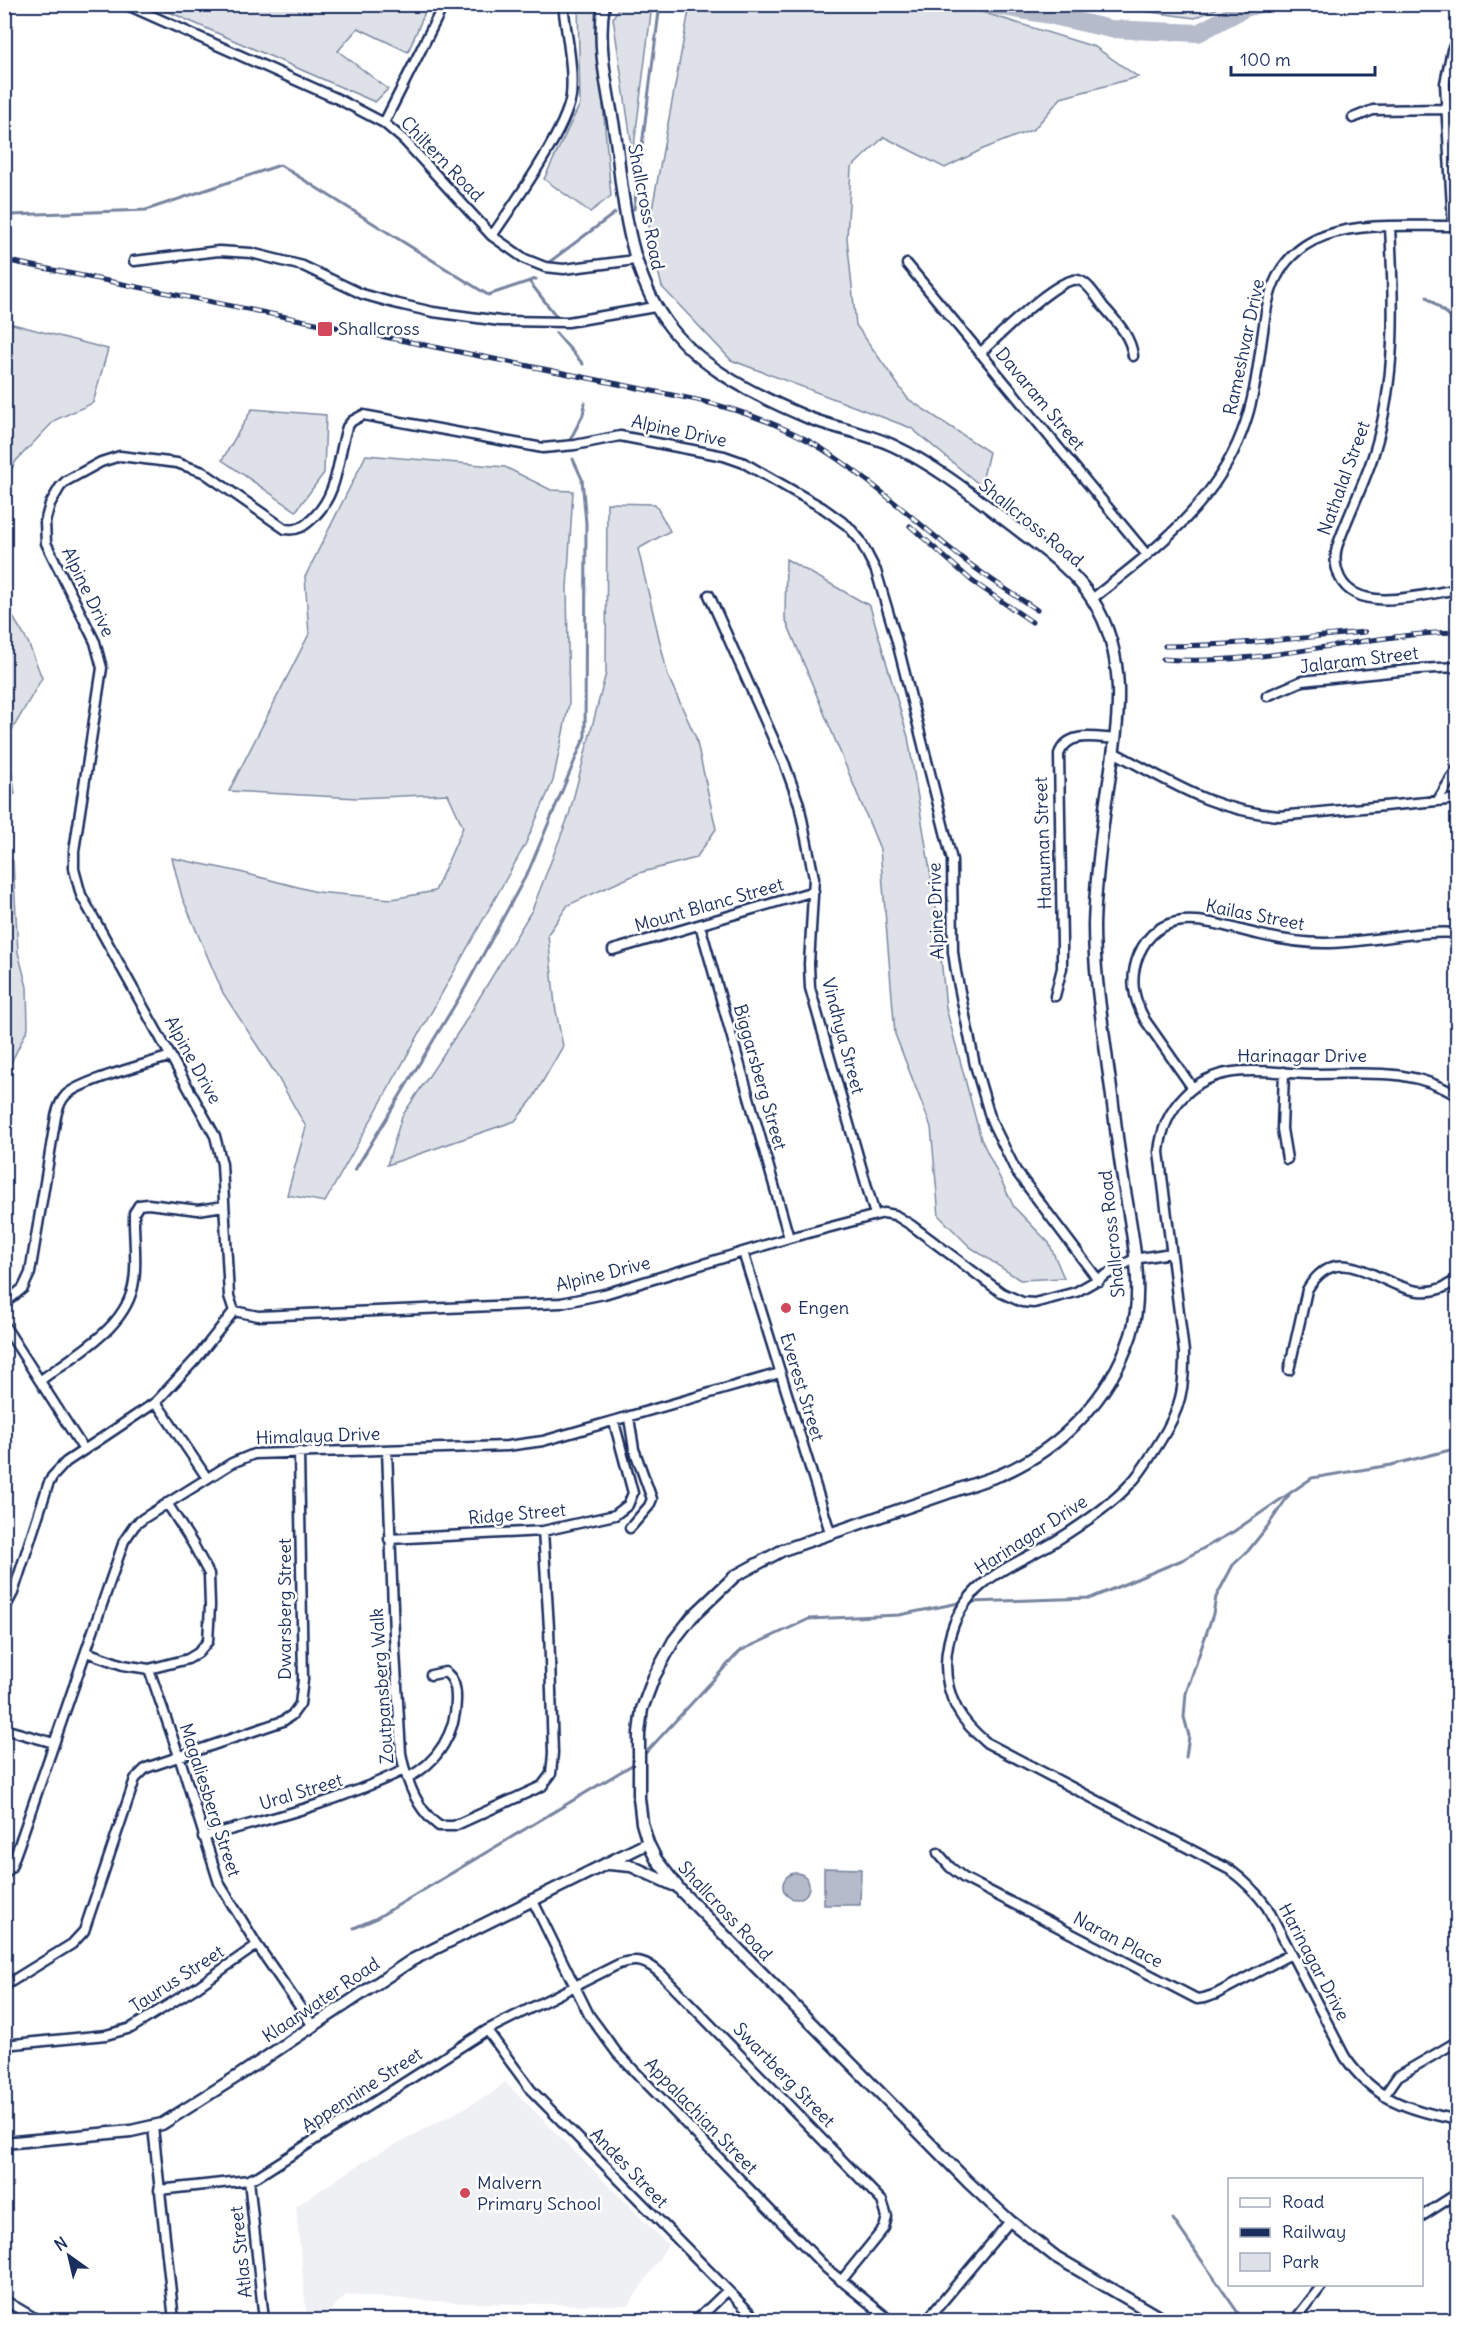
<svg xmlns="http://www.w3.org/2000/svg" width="1462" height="2325" viewBox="0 0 1462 2325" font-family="Delius,sans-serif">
  <rect width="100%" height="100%" fill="#fff"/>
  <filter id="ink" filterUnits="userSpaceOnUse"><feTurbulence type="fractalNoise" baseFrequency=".0167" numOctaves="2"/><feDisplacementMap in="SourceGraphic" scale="12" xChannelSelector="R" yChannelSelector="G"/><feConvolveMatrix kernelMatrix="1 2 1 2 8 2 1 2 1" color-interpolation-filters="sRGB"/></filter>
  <g filter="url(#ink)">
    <path fill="#eff0f4" d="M505 2082 668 2245 629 2305 465 2303 346 2295 320 2320H307L296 2206 368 2159 491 2094Z"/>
    <path fill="#dee1e7" stroke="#7c88a2" stroke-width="1.5" d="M316 4 428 5 408 52 358 28 338 51 388 89 375 102 153 5Z
      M578 5H599L595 14 611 196 590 212 544 179 580 104Z
      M620 5H652L633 154 613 18Z
      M690 5H959L1095 47 1138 77 1061 98 1034 129 983 149 945 168 884 137 851 168 847 238 856 325 908 399 989 452 981 486 911 428 731 360 662 287 648 231Z
      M1098 5H1225L1195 18Z
      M5 322 108 349 93 403 55 420 16 461 5 481Z
      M252 409 326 415 324 473 296 511 222 460Z
      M366 455 505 467 551 490 573 491 567 588 569 704 553 781 525 845 325 1202 287 1195 306 1127 277 1076 223 993 182 897 172 858 236 871 317 892 392 899 435 891 463 827 448 794 357 798 229 791 309 634 305 577Z
      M607 503 655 504 670 531 638 549 668 676 696 738 716 829 696 858 639 873 568 905 548 934 555 1006 563 1046 532 1100 515 1121 387 1165 402 1116 463 1025 532 910 569 815 606 673Z
      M786 559 870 606 908 737 936 907 946 1008 981 1139 1014 1207 1049 1243 1064 1278 1020 1280 970 1247 939 1216 931 1127 895 1034 880 849 785 618Z
      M4 602 28 642 42 678 7 739 15 794 5 799Z
      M5 860 13 861 18 952 27 987 28 1028 5 1075Z"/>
    <path fill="#b5bbca" stroke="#77839f" stroke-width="1.5" d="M824 1868 861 1869 860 1905H824Z
      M783 1886a13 13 0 1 1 26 0a13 13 0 1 1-26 0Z"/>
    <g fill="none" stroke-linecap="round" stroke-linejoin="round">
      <path stroke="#77839f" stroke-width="3" d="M634 209 660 4
        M4 218 11 215 146 210 280 165 488 295 536 279
        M548 263 615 213
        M529 281 556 316
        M1427 297 1458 324
        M556 333 583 364
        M571 438 583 415 585 403
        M355 1170 465 988 529 870 585 736 586 523 582 479 573 459
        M1454 1448 1458 1470
        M970 1602 1091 1598 1182 1560 1233 1532 1312 1478 1391 1465 1458 1448
        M1186 1757 1189 1736 1184 1717 1186 1693 1213 1614 1216 1597 1233 1565 1248 1551 1267 1527 1289 1495
        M641 1758 740 1651 809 1619 899 1615 964 1602
        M354 1928 375 1919 637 1762
        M1173 2219 1243 2320"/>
      <path stroke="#b5bbca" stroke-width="18" d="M985 4 1049 15 1111 29 1198 33 1245 8 1259 4"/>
      <defs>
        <path id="minor" d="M125 4 338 99 384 123 404 140 492 236 525 259 545 267 564 269 635 260
          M1353 118 1373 110 1445 109
          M384 123 444 4
          M1453 226 1445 83 1452 50 1458 38
          M1390 227C1394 303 1397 379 1374 453 1364 485 1348 515 1337 547 1334 558 1335 567 1340 578 1358 615 1426 594 1458 589
          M492 236C513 205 566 131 571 96 574 67 566 34 563 4
          M134 261 219 251 251 253 303 266 362 294 394 303 433 312 500 321 568 322 655 307
          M907 264 1147 555
          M980 353C997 338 1058 276 1078 280 1088 282 1097 298 1103 306 1116 321 1131 336 1133 356
          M709 595 785 765 799 804 814 878 809 964 810 988 875 1215
          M1092 599C1152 552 1214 506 1242 432 1257 393 1259 353 1266 312 1282 211 1380 227 1458 226
          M1267 696 1302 681 1419 669 1458 667
          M1115 753C1173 783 1210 810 1279 816L1458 799
          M1438 800 1458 767
          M700 925 789 1238
          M613 950 814 891
          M1055 996 1062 968V945L1059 754C1068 730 1096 738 1116 739
          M1284 1072 1282 1129 1287 1159
          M1192 1087 1145 1020C1133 998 1129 978 1139 954 1163 900 1219 926 1261 935 1282 940 1304 943 1325 943 1369 943 1414 930 1458 933
          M1458 1096C1410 1067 1368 1074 1315 1074 1271 1074 1220 1059 1185 1095 1169 1111 1161 1130 1159 1152L1184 1352C1184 1368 1184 1383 1180 1398 1176 1415 1168 1429 1159 1443 1150 1457 1142 1472 1130 1484 1109 1507 1080 1526 1054 1542 1031 1556 1004 1566 983 1584 948 1613 935 1668 957 1709 964 1722 975 1733 987 1743L1230 1870C1245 1881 1256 1892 1267 1907L1345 2057C1374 2100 1409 2110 1458 2120
          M743 1252 830 1532
          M1099 1281 1016 1171 991 1120 975 1065 956 972 953 952 952 860 896 638 876 571 860 540 848 526 823 508 744 463 724 456 620 436 575 445 543 448 363 415 352 421 347 427C337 460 339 492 314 517 305 526 298 531 285 529L203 472 177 463 120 456 101 462 66 481 60 487 50 504 45 522 46 543 95 642 102 668 74 851V869L81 895 215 1136 222 1164 229 1296 234 1311 258 1316 561 1303 604 1294 789 1238 884 1213 895 1215 911 1225 1002 1293 1022 1302 1034 1303 1076 1292 1134 1259 1171 1253
          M4 1304 23 1288 30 1273 56 1116C58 1108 60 1101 66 1095 82 1080 148 1064 171 1056
          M4 1325 84 1450
          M1289 1370 1307 1290C1348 1220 1402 1327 1458 1278
          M41 1380C75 1354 128 1328 134 1281 137 1262 134 1240 134 1221V1213L139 1205 148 1204 198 1210 224 1206
          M156 1402 207 1478
          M629 1418 634 1449 652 1499 649 1506 630 1528
          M387 1450 394 1634 401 1753C406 1780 416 1809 439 1826H454L542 1786 551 1774 553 1753 549 1628 543 1531
          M389 1539 543 1531 615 1515 628 1505 633 1493 614 1422
          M4 1610 13 1593 48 1485 52 1477 66 1462 156 1402 196 1359 234 1311
          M86 1652 123 1665 149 1669 188 1659 198 1653 208 1641 210 1606 209 1574 193 1544 167 1503
          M149 1669 179 1756 219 1883 257 1945 313 2026
          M4 1729 54 1743
          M407 1778C438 1763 457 1731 456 1697 456 1687 454 1678 445 1672L431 1675
          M203 1837C274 1818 338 1802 404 1770
          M938 1853 950 1867 964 1878 1197 1999 1204 1998 1216 1994 1291 1954
          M4 1875 11 1867 19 1845 124 1541 135 1525 144 1518 232 1463 254 1454 507 1446 543 1441 780 1373
          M532 1899 589 2015 617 2053 827 2269 890 2320
          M4 1986 72 1944 84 1931 132 1788 135 1779 146 1768 283 1721 292 1715 300 1704 303 1680 299 1452
          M487 2030 531 2090 757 2320
          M4 2045 106 2035 131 2028 197 1987 257 1945
          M1384 2096 1398 2076 1458 2041
          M153 2127 174 2320
          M249 2180 264 2320
          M159 2190 249 2180 258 2176 487 2030 619 1964C637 1958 647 1961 661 1974L882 2201 887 2217 884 2228 841 2281
          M1422 2216 1458 2193
          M4 2300 38 2320
          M697 2320 727 2291
          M927 2320 1010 2221
          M1295 2320 1323 2284"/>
        <path id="tertiary" d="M604 4C595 55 613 106 618 156 633 307 667 359 809 418 837 429 867 433 894 446 937 466 976 498 1013 526 1041 548 1073 569 1092 599 1134 664 1115 737 1105 808 1100 847 1095 886 1094 925 1094 973 1102 1020 1108 1068 1113 1100 1116 1133 1121 1166 1128 1217 1147 1284 1131 1335 1110 1398 1061 1449 1000 1475L783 1550 735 1576 692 1617 674 1640 654 1677 642 1709 639 1733V1798L642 1823 648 1843 656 1859 681 1891 969 2183 1010 2221 1056 2257 1164 2320
          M609 1864 631 1866 673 1885
          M4 2143 131 2131 162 2124 241 2074 412 1960 648 1843"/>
      </defs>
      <use href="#minor" stroke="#1b2f5e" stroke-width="13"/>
      <use href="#tertiary" stroke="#1b2f5e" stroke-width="15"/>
      <use href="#minor" stroke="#fff" stroke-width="8"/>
      <use href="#tertiary" stroke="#fff" stroke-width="10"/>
      <defs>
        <path id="rail" d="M4 260 697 400C736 409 774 422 809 441 863 472 909 516 958 555 983 575 1010 592 1037 610
          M910 526 972 581 1032 622
          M1165 646C1232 646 1298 638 1365 632
          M1163 659C1262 667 1359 634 1458 632"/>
      </defs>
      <use href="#rail" stroke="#1b2f5e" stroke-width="5"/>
      <use href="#rail" stroke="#fff" stroke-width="3" stroke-dasharray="9" stroke-linecap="butt"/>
    </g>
  </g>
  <g fill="#d1495b" stroke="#fff" stroke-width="2">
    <rect x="317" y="321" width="16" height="16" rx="3"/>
    <circle cx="786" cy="1308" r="6"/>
    <circle cx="465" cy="2193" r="6"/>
  </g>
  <g text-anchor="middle" stroke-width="5" stroke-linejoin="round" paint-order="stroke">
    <g font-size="18" fill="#1b2f5e" stroke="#fff">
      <text transform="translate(442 159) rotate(46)" y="6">Chiltern Road</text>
      <text transform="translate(646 207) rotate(79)" y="6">Shallcross Road</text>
      <text transform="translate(1244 347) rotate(-78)" y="6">Rameshvar Drive</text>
      <text transform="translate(1040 399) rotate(50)" y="6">Davaram Street</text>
      <text transform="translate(679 431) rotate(12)" y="6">Alpine Drive</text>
      <text transform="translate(1344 478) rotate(-70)" y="6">Nathalal Street</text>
      <text transform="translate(1031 523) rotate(39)" y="6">Shallcross Road</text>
      <text transform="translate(88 592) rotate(64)" y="6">Alpine Drive</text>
      <text transform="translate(1359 660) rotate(-7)" y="6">Jalaram Street</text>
      <text transform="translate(1043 843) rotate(-92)" y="6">Hanuman Street</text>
      <text transform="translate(709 905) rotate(-16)" y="6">Mount Blanc Street</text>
      <text transform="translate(936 911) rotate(-92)" y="6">Alpine Drive</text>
      <text transform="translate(1255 915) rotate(11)" y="6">Kailas Street</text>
      <text transform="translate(843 1036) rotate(75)" y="6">Vindhya Street</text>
      <text x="1302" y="1062">Harinagar Drive</text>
      <text transform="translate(193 1060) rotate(61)" y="6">Alpine Drive</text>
      <text transform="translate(760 1077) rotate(74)" y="6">Biggarsberg Street</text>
      <text transform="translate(1112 1234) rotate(-96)" y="6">Shallcross Road</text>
      <text transform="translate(603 1274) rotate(-14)" y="6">Alpine Drive</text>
      <text transform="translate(802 1387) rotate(73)" y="6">Everest Street</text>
      <text transform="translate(318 1436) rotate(-2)" y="6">Himalaya Drive</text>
      <text transform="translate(517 1514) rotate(-5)" y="6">Ridge Street</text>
      <text transform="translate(1031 1535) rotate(-33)" y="6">Harinagar Drive</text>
      <text transform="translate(285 1609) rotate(-90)" y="6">Dwarsberg Street</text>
      <text transform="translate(382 1686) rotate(-94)" y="6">Zoutpansberg Walk</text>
      <text transform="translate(301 1792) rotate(-17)" y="6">Ural Street</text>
      <text transform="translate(210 1800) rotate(72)" y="6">Magaliesberg Street</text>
      <text transform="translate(725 1911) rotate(47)" y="6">Shallcross Road</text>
      <text transform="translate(1118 1940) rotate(28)" y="6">Naran Place</text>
      <text transform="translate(1314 1962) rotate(62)" y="6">Harinagar Drive</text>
      <text transform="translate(177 1979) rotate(-33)" y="6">Taurus Street</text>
      <text transform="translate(321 2000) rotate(-34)" y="6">Klaarwater Road</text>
      <text transform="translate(784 2075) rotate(46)" y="6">Swartberg Street</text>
      <text transform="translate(362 2090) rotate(-33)" y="6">Appennine Street</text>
      <text transform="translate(701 2116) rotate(46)" y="6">Appalachian Street</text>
      <text transform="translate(629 2168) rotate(46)" y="6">Andes Street</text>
      <text transform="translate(241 2252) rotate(-96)" y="6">Atlas Street</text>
    </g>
    <g font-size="18" fill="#1b2f5e" stroke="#fff" text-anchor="start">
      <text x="338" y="335">Shallcross</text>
      <text x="798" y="1314">Engen</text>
      <text x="477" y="2189">Malvern<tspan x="477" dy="21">Primary School</tspan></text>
    </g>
  </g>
  <rect width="1462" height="2325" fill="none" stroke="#fff" stroke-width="24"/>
  <rect x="12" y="12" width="1438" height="2301" fill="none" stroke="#1b2f5e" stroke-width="2" filter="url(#ink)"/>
  <rect x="1228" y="2178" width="195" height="108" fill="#ffffff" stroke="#a4acbf" stroke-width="1.5"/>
  <rect x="1240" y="2198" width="30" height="9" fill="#ffffff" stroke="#a4acbf" stroke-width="1.5"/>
  <text x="1282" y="2208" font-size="18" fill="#1b2f5e">Road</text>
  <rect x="1240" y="2228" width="30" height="9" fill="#1b2f5e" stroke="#a4acbf" stroke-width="1.5"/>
  <text x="1282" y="2238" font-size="18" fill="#1b2f5e">Railway</text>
  <rect x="1240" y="2253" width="30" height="18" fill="#dee1e7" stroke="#a4acbf" stroke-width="1.5"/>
  <text x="1282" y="2268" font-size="18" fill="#1b2f5e">Park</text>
  <g transform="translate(69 2256) rotate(326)" stroke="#ffffff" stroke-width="4.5" paint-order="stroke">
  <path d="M0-4.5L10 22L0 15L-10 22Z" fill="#1b2f5e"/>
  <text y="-9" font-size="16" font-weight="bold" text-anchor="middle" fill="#1b2f5e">N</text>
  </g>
  <path d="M1231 66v9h144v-9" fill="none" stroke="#1b2f5e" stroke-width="3"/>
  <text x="1240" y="66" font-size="18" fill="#1b2f5e" stroke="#ffffff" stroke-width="4.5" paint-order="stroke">100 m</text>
</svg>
